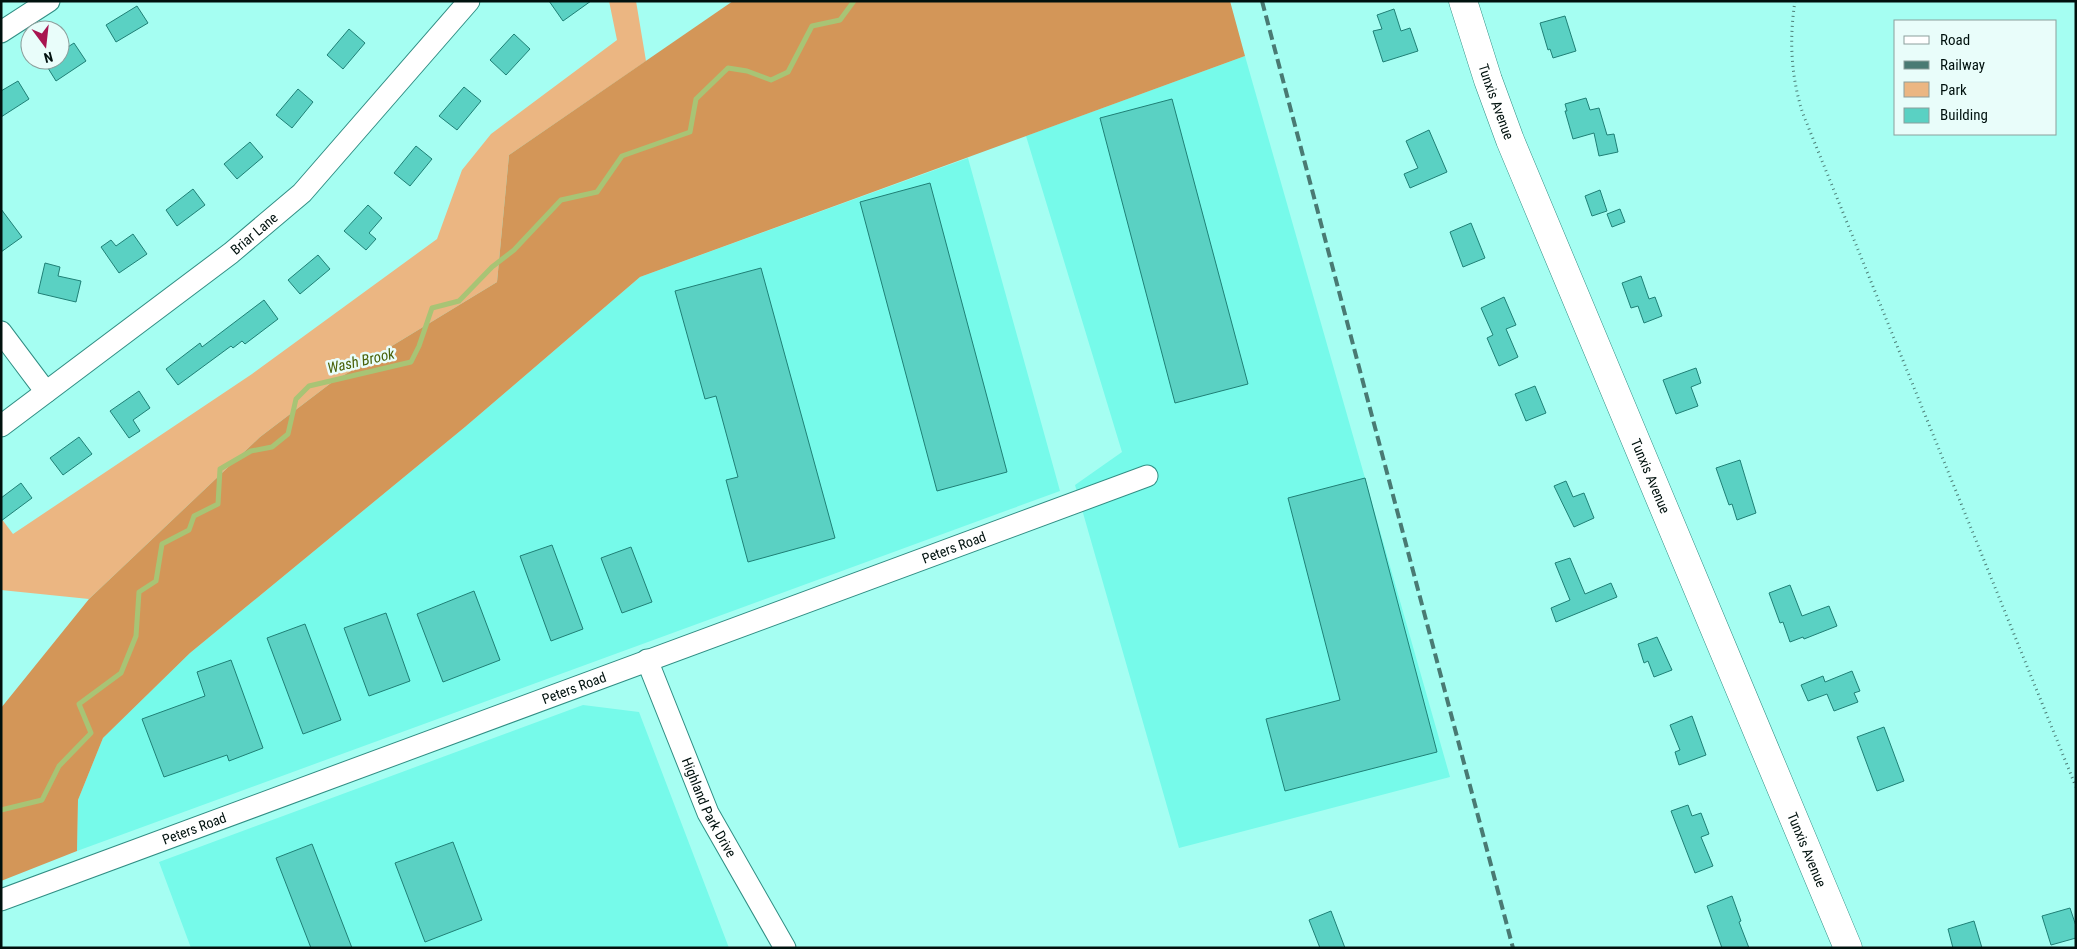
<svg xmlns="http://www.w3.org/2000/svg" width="2077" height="949" viewBox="0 0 2077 949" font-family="'Roboto Condensed',sans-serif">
  <rect width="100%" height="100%" fill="#a5fef2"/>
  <path fill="#76faea" d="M1245 56 1450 777 1179 848 1075 485 1122 452 1026 136Z
    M968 158 1060 491 77 851 78 800 103 738 190 653 465 427 640 277Z
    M583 705 639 712 729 948H191L159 862Z"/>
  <path fill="#ebb682" d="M609 1H636L646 61 509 155 497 282 331 383 260 437 89 599 1 590V518L13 534 252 374 437 239 462 170 491 134 617 40Z"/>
  <path fill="#d39658" d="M733 1H1230L1245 56 640 277 465 427 190 653 103 738 78 800 77 851 1 881V708L89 599 260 437 331 383 497 282 509 155Z"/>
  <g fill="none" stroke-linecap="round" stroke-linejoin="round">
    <path stroke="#a8c475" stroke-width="5" d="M1 810 42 800 59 766 91 733 79 704 121 673 136 636 139 592 156 581 162 544 189 530 194 516 218 504 220 469 251 451 272 447 288 434 296 399 309 386 411 362 419 346 432 308 459 301 492 267 514 250 561 200 597 192 622 156 690 132 696 99 728 68 747 71 771 80 788 72 812 26 840 20 854 1"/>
  </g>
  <path fill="#5ad1c3" stroke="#1f8076" d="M549 1H591L563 21Z
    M137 6 148 23 116 42 106 25Z
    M1394 9 1401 31 1410 28 1418 51 1383 62 1373 31 1382 29 1377 15Z
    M1565 16 1576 51 1553 58 1550 49 1548 50 1540 23Z
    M349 29 365 43 343 69 327 55Z
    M514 34 530 49 506 75 490 60Z
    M74 43 86 61 56 81 43 60H60V52Z
    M18 81 29 99 1 117V91Z
    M464 87 481 101 457 130 439 116Z
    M298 89 313 102 292 128 276 115Z
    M1586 98 1590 110 1599 108 1607 135 1614 134 1618 152 1599 156 1594 133 1573 139 1565 111H1567L1565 104Z
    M1172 99 1248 384 1175 403 1100 118Z
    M1429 130 1447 172 1410 188 1404 174 1418 168 1406 141Z
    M250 142 263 157 237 179 224 164Z
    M416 146 432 159 410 186 394 173Z
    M930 183 1007 472 937 491 860 202Z
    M193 189 205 205 177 226 166 210Z
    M1600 190 1607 211 1592 216 1585 196Z
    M368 205 382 218 369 233 376 239 366 250 344 231Z
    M1 209 22 237 1 252Z
    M1620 209 1625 222 1612 227 1607 214Z
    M1471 223 1485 258 1463 267 1450 232Z
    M133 234 147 254 119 273 101 247 111 240 116 246Z
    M318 255 330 269 300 294 288 280Z
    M45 263 60 267 58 276 81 281 76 302 38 293Z
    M761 268 835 538 748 562 726 480 738 477 716 396 705 399 675 291Z
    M1641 276 1649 299 1655 297 1662 316 1644 323 1638 306 1631 308 1622 283Z
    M1504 297 1516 325 1506 329 1518 357 1499 366 1487 338 1493 335 1481 308Z
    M264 300 278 319 245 344 242 341 233 348 231 346 178 385 166 369 200 343 202 347Z
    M1696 368 1701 383 1691 387 1698 406 1676 414 1663 380Z
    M1535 386 1546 413 1526 421 1515 394Z
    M139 391 150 408 133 420 140 431 129 438 110 411Z
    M79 437 92 454 63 475 50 458Z
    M1740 460 1756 513 1737 520 1732 504 1729 505 1716 468Z
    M1365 478 1437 752 1285 791 1266 719 1340 700 1288 498Z
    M1566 481 1573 497 1584 493 1594 518 1574 527 1554 486Z
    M21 483 32 498 1 521V498Z
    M552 545 583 629 551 641 520 556Z
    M631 547 652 602 622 613 601 558Z
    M1570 558 1585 594 1611 583 1617 597 1556 622 1551 608 1570 600 1555 563Z
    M1790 585 1802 616 1829 606 1837 626 1804 639 1803 637 1790 642 1783 622 1780 623 1769 593Z
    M474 591 500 660 443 682 417 614Z
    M386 613 410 681 369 696 344 628Z
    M305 624 341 720 303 734 267 638Z
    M1657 637 1672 670 1654 677 1648 661 1644 663 1638 644Z
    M231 660 263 748 229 761 227 755 164 777 142 719 205 696 197 672Z
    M1852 671 1860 691 1854 693 1858 702 1834 711 1827 694 1808 701 1801 685 1823 676 1825 682Z
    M1692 716 1706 755 1679 765 1675 752 1680 750 1670 725Z
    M1884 727 1904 781 1877 791 1857 737Z
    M1688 805 1692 816 1701 813 1709 834 1701 837 1713 866 1695 873 1671 811Z
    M453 842 482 920 425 942 395 863Z
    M312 844 352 948H311L276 858Z
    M1732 896 1741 921 1739 922 1749 948H1722L1707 906Z
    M2070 908 2076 926V938L2051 945 2042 916Z
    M1331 911 1345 948H1320L1309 920Z
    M1974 921 1982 948H1953L1948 929Z"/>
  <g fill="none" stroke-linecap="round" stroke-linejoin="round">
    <defs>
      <g id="minor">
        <path d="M1 32 49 1"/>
        <path d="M1 332 46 392"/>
        <path id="s1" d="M1 426 231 253 302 193 469 1"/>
        <path id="s2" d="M647 660 708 813 785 948"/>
        <path id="s3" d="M1 900 1147 476"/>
      </g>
      <g id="major">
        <path id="s4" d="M1463 1 1488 80 1510 140 1848 948"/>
      </g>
    </defs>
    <use href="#minor" stroke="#318e84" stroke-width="23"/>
    <use href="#major" stroke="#318e84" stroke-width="29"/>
    <path stroke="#4d8079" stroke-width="3" stroke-dasharray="1 4" stroke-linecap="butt" d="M1795 1C1789 40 1791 77 1803 114L2076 787"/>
    <use href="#minor" stroke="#fff" stroke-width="21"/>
    <use href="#major" stroke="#fff" stroke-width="28"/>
    <path stroke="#497a73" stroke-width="4" stroke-dasharray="10 5" stroke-linecap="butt" d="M1262 1 1513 948"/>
  </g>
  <g text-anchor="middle" stroke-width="5" stroke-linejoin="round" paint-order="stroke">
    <g font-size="14" fill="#00110e" stroke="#e9fdfa">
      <text dy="5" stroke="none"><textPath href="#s4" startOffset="106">Tunxis Avenue</textPath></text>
      <text dy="5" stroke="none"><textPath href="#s1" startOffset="318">Briar Lane</textPath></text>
      <text dy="5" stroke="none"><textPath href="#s4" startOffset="511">Tunxis Avenue</textPath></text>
      <text dy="5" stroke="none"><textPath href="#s3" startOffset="1016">Peters Road</textPath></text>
      <text dy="5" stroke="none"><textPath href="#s3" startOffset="611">Peters Road</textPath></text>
      <text dy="5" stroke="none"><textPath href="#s2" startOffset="160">Highland Park Drive</textPath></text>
      <text dy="5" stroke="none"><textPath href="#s3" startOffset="206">Peters Road</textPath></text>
      <text dy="5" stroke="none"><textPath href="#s4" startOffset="916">Tunxis Avenue</textPath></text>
    </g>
    <g font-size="15" font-style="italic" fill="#496108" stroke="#e9fdfa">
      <text transform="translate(361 361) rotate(-13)" y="5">Wash Brook</text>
    </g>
  </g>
  <rect width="2077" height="949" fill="none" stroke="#00110e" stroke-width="5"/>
  <rect x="1894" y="20" width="162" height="115" fill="#e9fdfa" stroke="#8c9f9c"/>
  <rect x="1904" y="36" width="25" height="8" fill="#ffffff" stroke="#8c9f9c"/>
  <text x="1940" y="45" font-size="15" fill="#00110e">Road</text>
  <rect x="1904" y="61" width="25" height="8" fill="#497a73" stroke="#8c9f9c"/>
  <text x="1940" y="70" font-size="15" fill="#00110e">Railway</text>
  <rect x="1904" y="82" width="25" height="15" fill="#ebb682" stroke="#8c9f9c"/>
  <text x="1940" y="95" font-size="15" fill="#00110e">Park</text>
  <rect x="1904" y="108" width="25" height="15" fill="#5ad1c3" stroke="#8c9f9c"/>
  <text x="1940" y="120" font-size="15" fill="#00110e">Building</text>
  <g transform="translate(45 45) rotate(165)"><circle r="24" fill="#e9fdfa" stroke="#8c9f9c"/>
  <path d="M0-4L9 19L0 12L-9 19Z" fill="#a81550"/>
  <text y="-8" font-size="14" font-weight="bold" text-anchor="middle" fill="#00110e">N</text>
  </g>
</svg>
